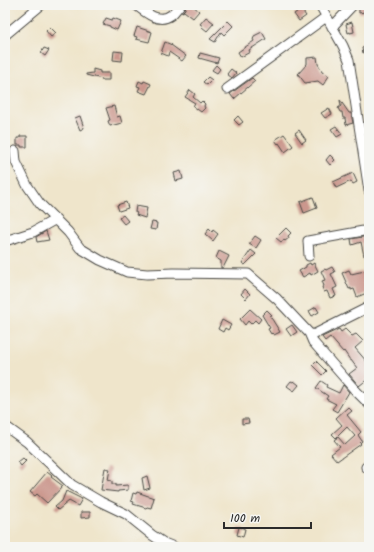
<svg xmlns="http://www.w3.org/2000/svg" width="374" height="552" viewBox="0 0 374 552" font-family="Kalam,sans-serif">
  <rect width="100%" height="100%" fill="#f6f6f2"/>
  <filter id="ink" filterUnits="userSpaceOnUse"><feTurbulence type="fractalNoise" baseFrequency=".025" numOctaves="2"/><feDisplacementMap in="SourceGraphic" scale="8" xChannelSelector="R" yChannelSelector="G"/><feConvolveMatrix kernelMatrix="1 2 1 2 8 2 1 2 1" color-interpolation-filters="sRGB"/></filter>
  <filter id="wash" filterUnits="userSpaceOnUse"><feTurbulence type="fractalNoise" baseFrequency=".012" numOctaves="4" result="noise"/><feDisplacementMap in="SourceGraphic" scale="16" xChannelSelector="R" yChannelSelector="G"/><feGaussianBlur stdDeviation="0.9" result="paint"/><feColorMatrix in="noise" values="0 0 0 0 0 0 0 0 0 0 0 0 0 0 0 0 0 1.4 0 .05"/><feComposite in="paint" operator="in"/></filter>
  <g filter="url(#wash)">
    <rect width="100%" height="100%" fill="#efe5cb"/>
    <g id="blocks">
      <path fill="#cb978d" d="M186 5H192L199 11 193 18 184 11 182 12 185 9Z
        M359 5H365V12L359 13Z
        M301 9 306 16 299 21 294 14Z
        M206 17 214 23 207 31 202 27 203 26 200 24Z
        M106 18 112 20 113 18 121 21 117 30 110 27V26L103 24Z
        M228 21 233 26 224 35 221 32 215 42 210 39Z
        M352 22 354 32 350 33V32L348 33 346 24Z
        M50 27 56 33 51 37 46 31Z
        M137 27 152 32 149 42 136 39 137 37 134 36Z
        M262 32 266 39 249 50 250 52 241 57 238 52 254 41 253 39 254 38V36Z
        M165 42 172 45H171L186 56 182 61 169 52 168 56 161 53Z
        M369 45V63H368L365 52 363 53 362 48Z
        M44 48 49 50 45 56 41 53Z
        M114 51 123 52 122 61 113 60Z
        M200 53 219 58 217 63 199 58Z
        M317 57 318 64 322 71 329 76 323 85 318 81 305 83 298 74 307 64V58Z
        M216 65 220 69 217 73 212 70Z
        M93 69 100 71V73H109V80H102V79L86 75V74L93 73Z
        M231 69 236 73 232 78 227 74Z
        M208 77 212 80 207 85 203 82Z
        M252 78 255 81 234 99 230 94Z
        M139 81 143 83 144 81 151 84 146 94 138 91 140 87 137 86Z
        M190 90 195 94 193 97 200 103 202 101 205 104 204 106 205 108 201 112 193 106 195 103 185 97Z
        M340 100 349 113H351L353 123 346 125 345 118H343L342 112H340L338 108 341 106Z
        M114 106 117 117 120 116 122 123 110 126 108 121 110 120 106 108Z
        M329 108 332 114 325 118 321 113Z
        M80 116 84 128 80 130 75 118Z
        M238 116 243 122 239 125 234 120Z
        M336 126 342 134 337 137 331 129Z
        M299 130 306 140 302 143 295 133Z
        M284 134 293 146 285 152 279 143 278 144 275 140Z
        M20 136H27V147H21V145H17V138H20Z
        M330 155 335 160 330 165 326 160Z
        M181 171 183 179 176 181 174 173Z
        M353 173 357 182 353 184 351 181 336 188 333 182Z
        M313 197 317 208 304 213 300 202Z
        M126 202 128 208 119 211 117 205Z
        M136 206 147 208 145 218 136 215 137 213 135 212Z
        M123 215 128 221 124 224 119 218Z
        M152 222 157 223 156 230 150 229Z
        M286 228 291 233 288 236 289 238 285 241 284 240 281 242 276 238Z
        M209 229 212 232 213 230 218 234 213 241 205 234Z
        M46 231 49 240 37 242 36 237Z
        M255 236 261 240 256 248 249 244Z
        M368 236 369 239V255L364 256 361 242 352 245 351 239Z
        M251 250 256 254 245 265 242 263Z
        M219 251 229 256 223 268H221V261L216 258Z
        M310 263 311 265 314 263 318 271 311 275 310 273 303 277 299 271 306 267V265Z
        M332 267 335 272 331 274 337 287 333 289 336 296 330 298 327 291 324 292 322 287 324 286 322 281 325 280 321 271 325 269 326 270Z
        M349 270 351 274 369 270V292L357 297 354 289 351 290V288L349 289 342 273Z
        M245 289 250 294 246 299 241 294Z
        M316 307 319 312 312 316 309 311Z
        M250 309 261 319 258 323 255 320 251 324 248 321 245 325 240 319Z
        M267 310 272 315 270 316 280 332 274 335 272 333 271 334 268 329 270 328 262 315Z
        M222 320 231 325 228 330 225 328 223 332 218 329Z
        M292 325 297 332 291 336 286 329Z
        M339 329 341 332 345 329 352 336 356 334 363 341 355 348 367 362 369 360V378L359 386 349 374 357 368 351 360H350L344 351 343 352 330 337 325 341 322 337Z
        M316 361 326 371 322 375 312 365Z
        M291 381 293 382 294 381 299 385 294 391 287 386Z
        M321 381 327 385 326 387 339 393 343 385 349 392 337 412 332 409 336 404 326 399 328 396 316 388Z
        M348 407 352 411 347 415 361 432 358 435 362 441 360 443 361 444 337 461 331 454 340 447 334 440 338 437 345 445 355 436 347 427 336 438 332 434 342 425 336 418Z
        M242 419H248L249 423 242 424Z
        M23 458 26 461 21 466 18 462Z
        M105 468 110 469 108 480 112 481V484H116V486L128 485V490L118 491V492L101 490Z
        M47 472 52 476 51 477 63 486 47 503 37 494 35 496 30 492Z
        M147 476 150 488 144 490 142 478Z
        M66 491 82 499 78 506 69 501 58 510 55 507 62 501Z
        M137 492 154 498 151 508 147 507 146 508 133 504 134 502 131 501 133 493 136 494Z
        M81 512H90V517L81 518Z
        M239 527 245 529 243 537 237 535Z"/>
    </g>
  </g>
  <g filter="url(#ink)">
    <use href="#blocks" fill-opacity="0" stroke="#484743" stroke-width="1"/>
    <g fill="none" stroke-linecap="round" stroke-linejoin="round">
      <defs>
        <path id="minor" d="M136 5C146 13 159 24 171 15 175 12 177 8 180 5
          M320 5 343 46 349 60 369 191
          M332 27 353 5
          M5 35 41 5
          M227 89 326 17
          M15 151 16 162 27 185 40 204 68 232 80 248 100 260 127 272 147 274 174 273 248 274 277 299 309 333 313 335 369 307
          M5 241 33 232 56 219
          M309 256 308 241 369 230
          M310 335 313 342 355 390 369 404
          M5 426 27 442 72 485 101 502 126 514 152 535 164 543 174 547
          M366 467 369 465"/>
      </defs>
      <use href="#minor" stroke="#484743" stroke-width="11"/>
      <use href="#minor" stroke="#fff" stroke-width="9"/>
    </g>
  </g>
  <rect width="374" height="552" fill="none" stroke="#f6f6f2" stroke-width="20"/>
  <path d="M224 522v6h87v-6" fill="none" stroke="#2b2b2b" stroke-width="2"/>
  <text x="230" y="522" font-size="12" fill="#2b2b2b" stroke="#f6f6f2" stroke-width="3" paint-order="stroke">100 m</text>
</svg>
